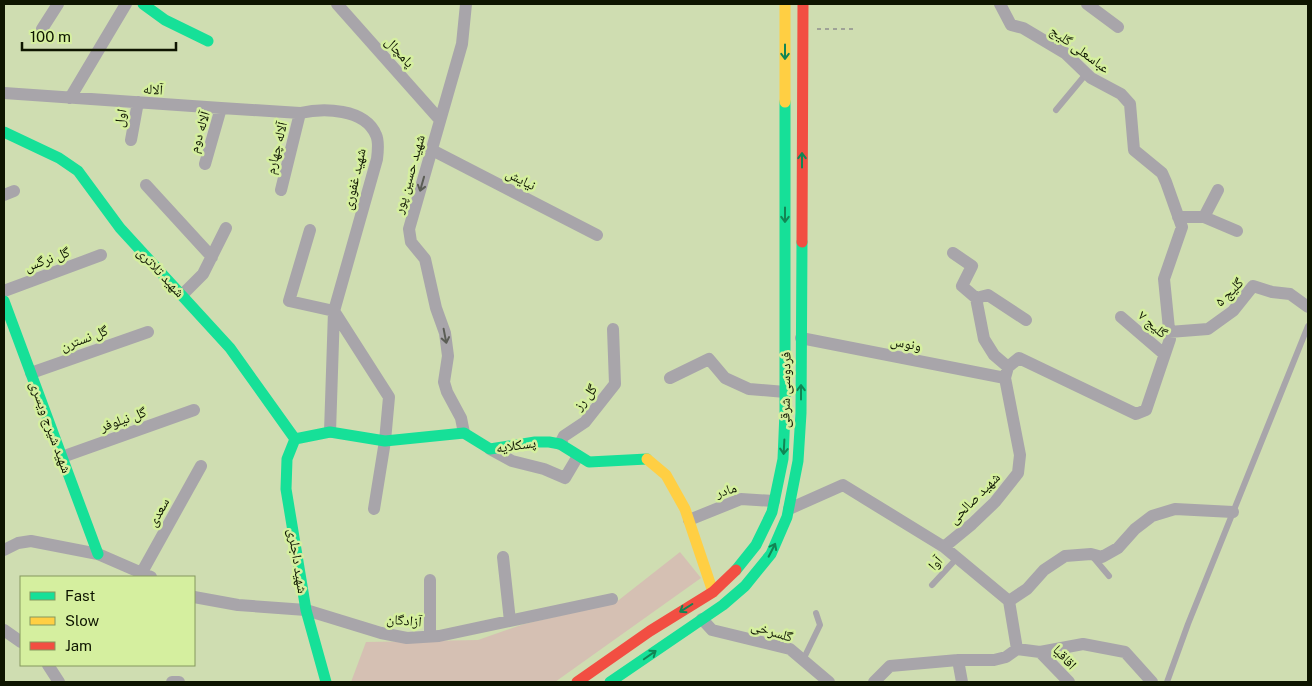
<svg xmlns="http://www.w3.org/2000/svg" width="1312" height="686" viewBox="0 0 1312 686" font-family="'Public Sans','Noto Naskh Arabic',sans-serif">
  <rect width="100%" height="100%" fill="#cfddb1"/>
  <path fill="#d5c0b3" d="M680 552 701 578 555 682H351L366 642 478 640 524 624 615 603Z"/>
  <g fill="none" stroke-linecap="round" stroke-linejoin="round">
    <path stroke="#9fa297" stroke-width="2" stroke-dasharray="4 4" stroke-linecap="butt" d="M817 29H857"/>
    <path stroke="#a8a5aa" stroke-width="6" d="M1056 110 1086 74
      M1093 557 1109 576
      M932 585 957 558
      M803 660 820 625 816 613
      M1167 682 1188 624 1308 326"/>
    <path stroke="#a8a5aa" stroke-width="12" d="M337 4 440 120
      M1087 4 1118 27
      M42 29 58 4
      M4 93 221 108 300 113C323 108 365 108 376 135 379 141 378 151 377 159L334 311 330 432
      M70 98 126 4
      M131 140 138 102
      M432 150 597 235
      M205 164 221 108
      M146 185 212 257
      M281 190 300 113
      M4 195 14 191
      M1178 217H1204L1237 231
      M1204 217 1218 190
      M310 230 289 301 334 311 389 397 385 441 374 509
      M953 253 972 266 962 286 976 298 984 339 994 355 1008 367
      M4 291 101 255
      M182 295 203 274 226 228
      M976 298 988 295 1026 320
      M1121 317 1164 354
      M1169 332 1208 329 1233 311 1253 286 1272 292 1290 294 1308 307
      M801 338 1005 378
      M31 373 148 332
      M670 378 709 359 725 378 749 389 785 392
      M464 433 461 418 447 392 444 382 448 356 445 333 436 308 425 259 411 242 409 229 462 44 466 4
      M560 444 564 436 585 422 615 384 613 329
      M490 449 512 461 544 469 565 478 578 456
      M62 457 194 410
      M789 509 843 485 944 547 1009 601 1017 649
      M689 520 741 499 774 501
      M944 547 972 524 995 502 1018 473 1020 455 1005 378 1008 367 1019 358 1136 414 1146 410 1170 339 1164 279 1182 227 1166 182 1162 173 1134 150 1130 104 1121 94 1091 78 1065 53 1023 28 1011 25 1000 4
      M4 550 18 543 31 541 98 554 151 577
      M503 557 510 621
      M142 572 201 466
      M430 580V636
      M194 597 238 605 306 610 381 633 407 638 439 636 612 599
      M1009 601 1027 589 1044 570 1065 556 1091 554 1102 557 1118 548 1135 529 1152 516 1175 509 1233 512
      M702 619 712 630 790 649 829 682
      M4 630 21 642
      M1040 652 1069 682
      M958 660 962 682
      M48 665 59 682
      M172 682H179
      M874 682 890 666 958 660H994L1006 657 1017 649 1040 652 1083 644 1125 652 1152 682"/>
    <path stroke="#16e098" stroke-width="11" d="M143 4 165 20 208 41
      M4 132 59 158 78 171 120 228 230 348 295 439
      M4 301 98 554
      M295 439 330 432 385 441 464 433 490 449 535 442H549L560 444 589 462 647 459
      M295 439 287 459 286 489 306 610 326 682
      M736 570 756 545 772 512 783 459 785 412V102
      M610 682 723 605 745 586 771 554 787 517 798 461 801 413 802 242"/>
    <path stroke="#ffcf43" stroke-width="11" d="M785 4V102
      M647 459 666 475 685 509 713 592"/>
    <path stroke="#f24e42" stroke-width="11" d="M802 242 803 4
      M577 682 650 631 713 592 736 570"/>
  </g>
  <defs><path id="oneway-shaft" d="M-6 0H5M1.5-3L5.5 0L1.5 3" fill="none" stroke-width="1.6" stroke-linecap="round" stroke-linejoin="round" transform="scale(1.25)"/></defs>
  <g stroke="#128554">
    <use href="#oneway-shaft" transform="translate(785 52) rotate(90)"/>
    <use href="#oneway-shaft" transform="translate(802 160) rotate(-90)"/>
    <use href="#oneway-shaft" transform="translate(785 215) rotate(90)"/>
    <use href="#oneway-shaft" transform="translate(801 392) rotate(-90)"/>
    <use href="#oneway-shaft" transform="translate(784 447) rotate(93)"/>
    <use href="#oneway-shaft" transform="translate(772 550) rotate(-63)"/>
    <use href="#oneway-shaft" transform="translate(686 608) rotate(148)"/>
    <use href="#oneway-shaft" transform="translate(650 655) rotate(-35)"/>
  </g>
  <g stroke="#5b5d55">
    <use href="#oneway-shaft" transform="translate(422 184) rotate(106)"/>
    <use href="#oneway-shaft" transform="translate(445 336) rotate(79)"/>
  </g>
  <g text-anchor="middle" stroke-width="5" stroke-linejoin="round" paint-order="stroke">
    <g font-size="14" fill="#0e1500" stroke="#d5ef9f">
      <text transform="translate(1080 49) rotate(36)" y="5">عباسعلی گلیج</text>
      <text transform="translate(400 52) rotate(48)" y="5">پامچال</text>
      <text transform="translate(153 89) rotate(4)" y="5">آلاله</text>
      <text transform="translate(120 118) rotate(-79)" y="5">اول</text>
      <text transform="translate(199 132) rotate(-73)" y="5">آلاله دوم</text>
      <text transform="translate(276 148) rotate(-76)" y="5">آلاله چهارم</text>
      <text transform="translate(409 174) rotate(-74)" y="5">شهید حسین پور</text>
      <text transform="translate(354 179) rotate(-77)" y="5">شهید غفوری</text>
      <text transform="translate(521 179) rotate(27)" y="5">نیایش</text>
      <text transform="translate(47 259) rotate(-20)" y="5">گل نرگس</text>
      <text transform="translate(161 272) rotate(47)" y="5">شهید تلاتری</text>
      <text transform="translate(1229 292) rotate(-45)" y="5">گلیج ۵</text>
      <text transform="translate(1153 324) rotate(41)" y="5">گلیج ۷</text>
      <text transform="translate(84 338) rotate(-20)" y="5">گل نسترن</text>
      <text transform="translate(906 343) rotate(11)" y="5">ونوس</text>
      <text transform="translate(785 390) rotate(-89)" y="5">فردوسی شرقی</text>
      <text transform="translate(585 397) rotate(-51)" y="5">گل رز</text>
      <text transform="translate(123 419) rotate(-19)" y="5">گل نیلوفر</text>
      <text transform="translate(51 427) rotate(70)" y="5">شهید شیرج ویسری</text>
      <text transform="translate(516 445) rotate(-8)" y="5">پسکلایه</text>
      <text transform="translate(726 490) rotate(-17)" y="5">مادر</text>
      <text transform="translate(974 498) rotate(-45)" y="5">شهید صالحی</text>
      <text transform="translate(158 512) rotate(-61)" y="5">سعدی</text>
      <text transform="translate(298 561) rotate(81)" y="5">شهید داجلری</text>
      <text transform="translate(935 563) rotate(-47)" y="5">آوا</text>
      <text transform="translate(404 620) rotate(5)" y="5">آزادگان</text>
      <text transform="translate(772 631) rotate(17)" y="5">گلسرخی</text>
      <text transform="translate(1065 657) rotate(47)" y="5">اقاقیا</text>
    </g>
  </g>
  <rect width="1312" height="686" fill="none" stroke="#0e1500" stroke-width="10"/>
  <rect x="20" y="576" width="175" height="90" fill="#d5ef9f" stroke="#85985f"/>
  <rect x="30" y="592" width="25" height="8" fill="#16e098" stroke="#85985f"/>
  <text x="65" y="601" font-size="15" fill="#0e1500">Fast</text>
  <rect x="30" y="617" width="25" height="8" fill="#ffcf43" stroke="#85985f"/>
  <text x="65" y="626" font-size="15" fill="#0e1500">Slow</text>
  <rect x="30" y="642" width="25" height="8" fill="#f24e42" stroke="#85985f"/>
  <text x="65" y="651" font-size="15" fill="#0e1500">Jam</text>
  <path d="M22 42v8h154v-8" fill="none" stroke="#0e1500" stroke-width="2.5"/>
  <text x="30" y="42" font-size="15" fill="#0e1500" stroke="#d5ef9f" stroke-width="4" paint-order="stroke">100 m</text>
</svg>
